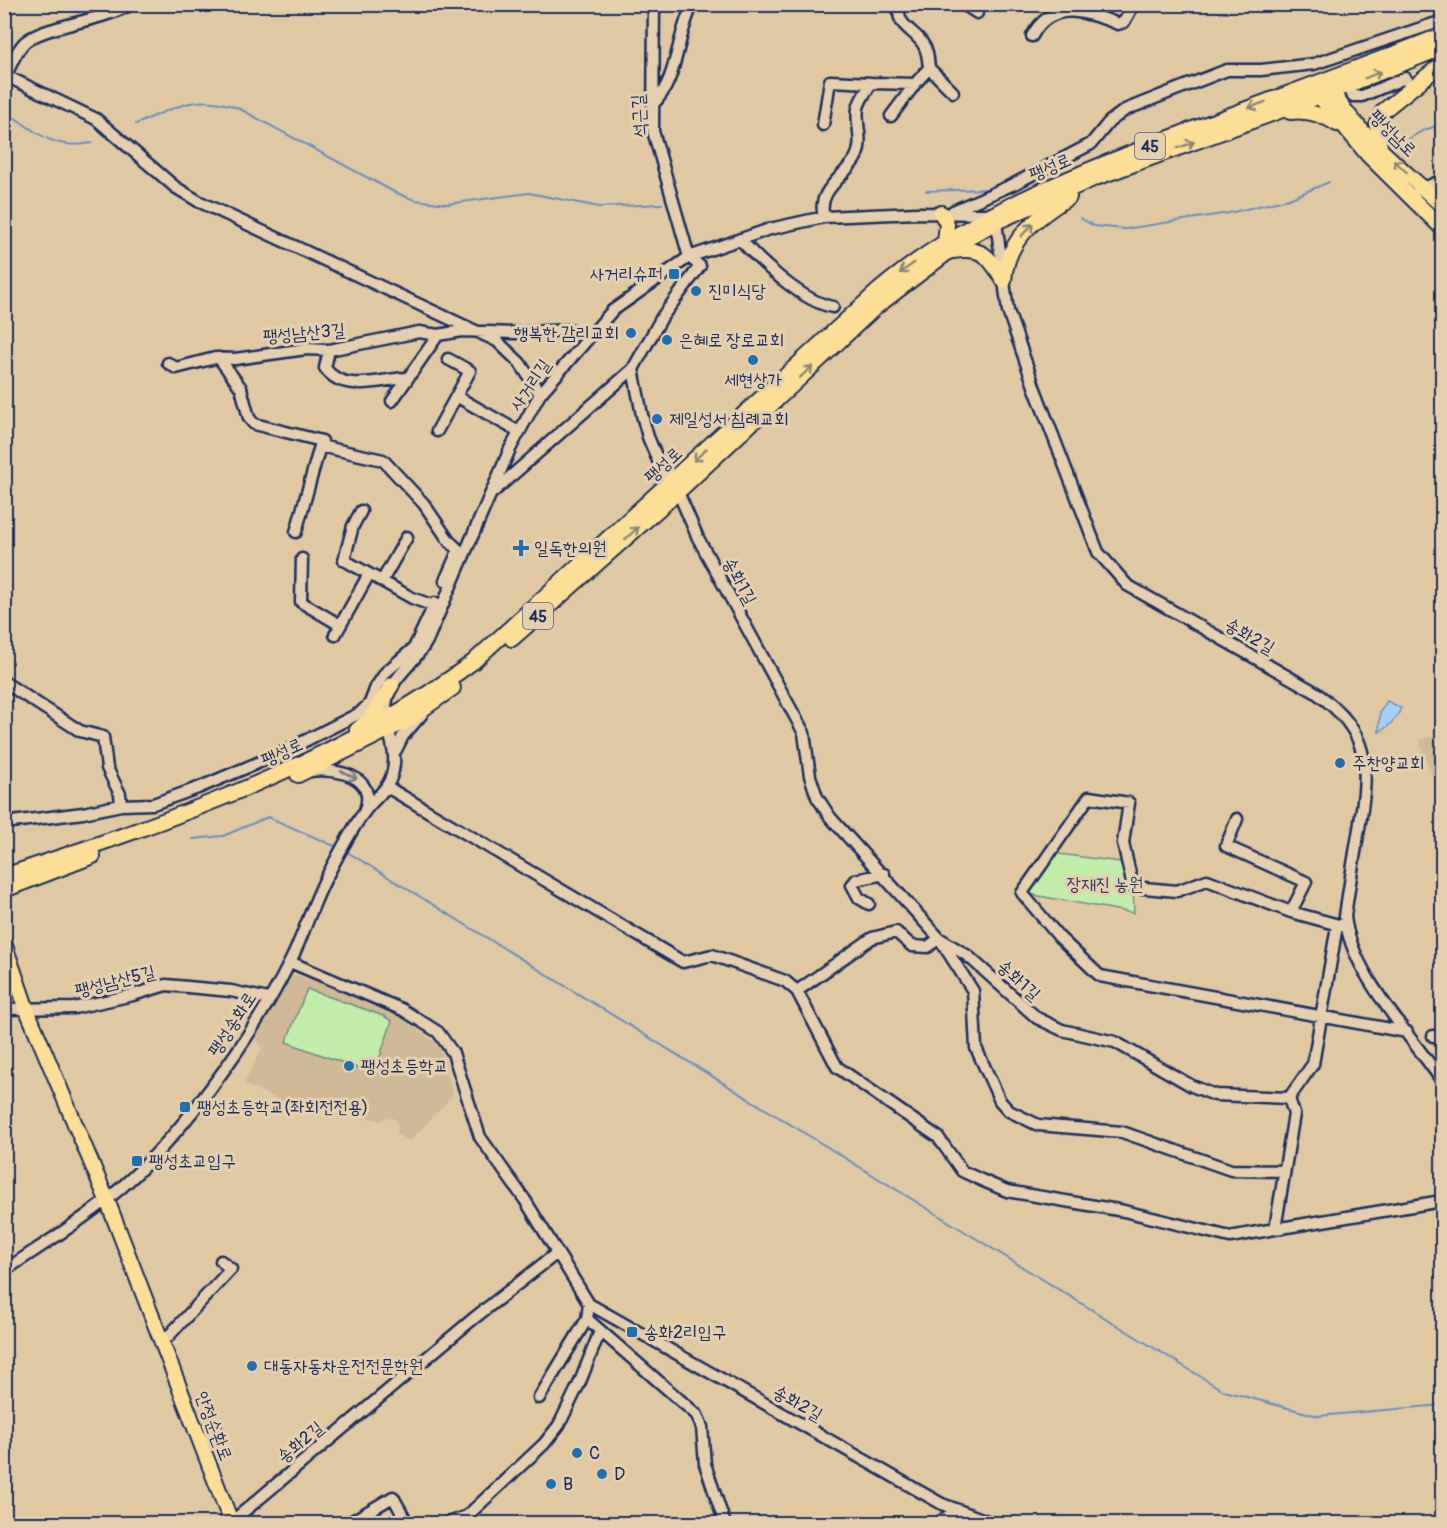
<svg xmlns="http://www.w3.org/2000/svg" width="1447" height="1528" viewBox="0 0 1447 1528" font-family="Pangolin,'Poor Story',sans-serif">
  <rect width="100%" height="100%" fill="#e0c8a3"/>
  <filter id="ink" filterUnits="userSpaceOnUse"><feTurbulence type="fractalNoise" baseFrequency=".0167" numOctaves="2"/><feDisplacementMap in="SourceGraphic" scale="12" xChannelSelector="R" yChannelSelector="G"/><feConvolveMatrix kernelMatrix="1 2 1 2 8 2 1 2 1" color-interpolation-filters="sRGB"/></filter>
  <g filter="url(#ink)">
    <path fill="#cfb997" d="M1431 737 1442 739V802L1419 740Z
      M294 975 335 986 394 1011 440 1046 453 1095 410 1141 397 1135V1122L393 1118H386L381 1121 322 1106 312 1115 244 1084 262 1048 256 1039 287 977Z"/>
    <path fill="#c1eca9" stroke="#6e8e84" stroke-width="1.5" d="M1051 853 1128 863 1133 887 1134 913 1022 893Z
      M307 989 384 1016 392 1021 374 1074 286 1042Z"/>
    <path fill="#a3d0fd" stroke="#6d90bd" stroke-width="1.5" d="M1387 701 1401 708C1397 719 1390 726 1379 732L1380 712Z"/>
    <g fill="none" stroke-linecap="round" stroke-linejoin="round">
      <path stroke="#6d90bd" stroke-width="2" d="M4 110C35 131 52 151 92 143
        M136 124C174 108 197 92 238 108L396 193 415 200 447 204 529 193 599 207 662 204
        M1405 141 1422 131 1442 124
        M926 191 987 189
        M1080 218 1094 226 1125 229 1229 213 1289 199 1329 182
        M193 839 223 836 268 817 339 848
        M344 850 1224 1391 1318 1416 1442 1405"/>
      <defs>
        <path id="minor" d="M654 4 653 131 689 257 700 266 662 317 633 369 642 415 648 437 662 470 678 492 698 538 804 733 810 776 817 797 830 817 939 938 968 956 1037 1018 1062 1030 1115 1042 1192 1086 1215 1095 1289 1098 1294 1114 1275 1229 1442 1201
          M963 4 977 13
          M1032 36C1051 0 1085 11 1118 24L1124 22 1134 4
          M929 68 953 92
          M4 75 96 119 175 187 198 201 497 341 520 363 540 394
          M6 75C11 65 16 50 25 42 43 26 103 21 131 4
          M1350 90 1353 96H1362L1405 78 1411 87
          M653 104C678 81 676 36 693 4
          M891 116 915 84
          M823 125 830 81 871 83
          M1417 191 1442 180
          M953 211 1014 184 1091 144 1109 122 1125 110 1170 92 1227 70H1261L1314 64 1442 21
          M824 217C816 191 843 178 855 159 865 142 855 124 858 108 860 99 867 91 871 83L915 84 929 68C928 59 928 51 923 44 914 29 894 26 900 4
          M740 239C760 262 803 302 833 307
          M329 350 325 368C343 394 380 379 407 378
          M219 358 241 388 249 418 254 424 322 441 320 446
          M168 363 176 368 215 358 235 359 306 349 329 350 419 332 438 335 462 331 514 333 568 330 589 336
          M456 396 519 432
          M392 401 438 335
          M437 431 470 371 448 359
          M493 492 633 369
          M361 511 353 526 344 560 412 598 434 606
          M296 532 320 446 383 460 424 504 449 541 462 553
          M302 559 301 602 340 625
          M382 581 407 537
          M445 581 458 551
          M335 635 369 574
          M4 682 80 731 103 737 107 768 120 794 121 805
          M396 750 403 736 422 714
          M310 771C334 768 378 775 365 810
          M387 787 683 962 712 955 785 981 797 991 837 1067 938 1137 962 1171 981 1180 1007 1191 1124 1211 1230 1237 1275 1229
          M1237 819 1226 846 1306 882 1291 912
          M4 823 83 813 121 805 153 804 198 788 281 753 360 713 370 703 376 687 386 672 414 648 435 603
          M869 904 859 898 852 885 856 880 884 874
          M1346 927 1291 912 1207 880 1177 891 1133 887 1123 843 1129 803 1089 797 1022 893 1059 937 1100 976 1407 1032
          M290 962 403 1010 438 1032 453 1053 480 1137 525 1200 589 1304 942 1504 995 1524
          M797 991 872 938 896 932 912 946 928 947 939 938 973 991 976 1048 1000 1101 1009 1111 1038 1125 1122 1132 1231 1170 1284 1171
          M4 1009 74 1008 133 995 166 985 231 991 268 999
          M1433 1036 1442 1037
          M1289 1098 1313 1064 1337 926
          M4 1271C39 1247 76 1225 109 1198 177 1143 251 1040 290 962 304 934 312 905 326 878 338 856 350 831 365 811 373 800 385 792 390 780 403 749 381 730 387 700 392 676 416 662 427 641L510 449 540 394 612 311 689 257 770 229 824 217 917 213 992 214 996 222 1008 311 1035 389 1098 552 1127 585 1315 692C1372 733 1369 766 1359 829 1354 858 1349 887 1345 916 1350 972 1410 1034 1442 1081
          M589 1304 587 1319 697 1415 702 1427 705 1464 725 1524
          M163 1342 231 1269 221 1261
          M539 1398 587 1319
          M202 1443 219 1433
          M229 1524 473 1319 557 1253
          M347 1524 393 1497 408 1524
          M445 1524 467 1516 544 1444 559 1425 580 1382 600 1331
          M937 1524 955 1511"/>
        <path id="major" d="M1328 84C1353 132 1404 169 1442 206
          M1315 91 1368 155 1442 228
          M1290 112C1306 110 1322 114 1337 124
          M1380 147 1377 126 1383 111 1442 64
          M941 213 947 224 945 242
          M953 251C984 246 989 257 1004 281
          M1004 281C1006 240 1036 218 1069 197
          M512 639 678 492 876 307 960 243 996 222 1093 179 1318 97 1442 48
          M357 730 369 720 392 685
          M298 775 406 721 453 688
          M4 876C168 821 333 766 473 662L879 290C966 217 1070 176 1175 136 1264 102 1354 70 1442 35
          M4 890 93 856
          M4 943 27 1010 107 1200 232 1524"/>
      </defs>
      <use href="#minor" stroke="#1b2f5e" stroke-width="15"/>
      <use href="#major" stroke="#1b2f5e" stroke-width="18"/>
      <use href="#minor" stroke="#e6cfaf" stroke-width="10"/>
      <use href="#major" stroke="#fdde96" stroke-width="14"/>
    </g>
    <defs><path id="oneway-shaft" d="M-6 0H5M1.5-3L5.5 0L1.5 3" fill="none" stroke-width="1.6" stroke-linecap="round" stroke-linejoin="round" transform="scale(1.5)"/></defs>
    <g stroke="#8c867a">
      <use href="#oneway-shaft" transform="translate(1373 75) rotate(-22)"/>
      <use href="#oneway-shaft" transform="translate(1257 105) rotate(159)"/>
      <use href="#oneway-shaft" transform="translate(1186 145) rotate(-20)"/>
      <use href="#oneway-shaft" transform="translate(1400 166) rotate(-137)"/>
      <use href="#oneway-shaft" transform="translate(1027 230) rotate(-47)"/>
      <use href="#oneway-shaft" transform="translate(907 268) rotate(145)"/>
      <use href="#oneway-shaft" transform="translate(806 372) rotate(-43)"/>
      <use href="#oneway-shaft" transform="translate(700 455) rotate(137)"/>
      <use href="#oneway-shaft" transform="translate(632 533) rotate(-42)"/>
    </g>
    <use stroke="#807f86" href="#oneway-shaft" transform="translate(349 775) rotate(26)"/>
  </g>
  <g fill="#1f6fb2" stroke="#e6cfaf" stroke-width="2">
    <rect x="668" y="268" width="12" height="12" rx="3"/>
    <circle cx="696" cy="291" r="6"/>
    <circle cx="631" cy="333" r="6"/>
    <circle cx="667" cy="340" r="6"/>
    <circle cx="753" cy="360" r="6"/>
    <circle cx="657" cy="419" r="6"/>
    <path d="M518 539h6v6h6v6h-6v6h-6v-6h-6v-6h6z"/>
    <circle cx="1340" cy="763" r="6"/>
    <circle cx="349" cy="1066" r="6"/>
    <rect x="179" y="1101" width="12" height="12" rx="3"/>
    <rect x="131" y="1155" width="12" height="12" rx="3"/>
    <rect x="626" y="1326" width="12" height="12" rx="3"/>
    <circle cx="252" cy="1366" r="6"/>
    <circle cx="577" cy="1453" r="6"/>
    <circle cx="602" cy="1474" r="6"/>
    <circle cx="551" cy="1484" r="6"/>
  </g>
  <g text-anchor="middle" stroke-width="6" stroke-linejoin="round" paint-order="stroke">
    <g fill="#e6cfaf" stroke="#585f76" stroke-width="1.5">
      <rect x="1135" y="133" width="30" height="26" rx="4.5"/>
      <rect x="523" y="603" width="30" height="26" rx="4.5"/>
    </g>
    <g font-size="16" font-weight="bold" fill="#1b2f5e">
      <text x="1150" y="152">45</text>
      <text x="538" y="622">45</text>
    </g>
    <g font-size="18" fill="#1b2f5e" stroke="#e6cfaf">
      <text transform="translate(639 116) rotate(-94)" y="6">석근길</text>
      <text transform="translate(1393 133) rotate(45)" y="6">팽성남로</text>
      <text transform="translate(1050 167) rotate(-23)" y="6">팽성로</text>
      <text transform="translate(304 333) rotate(-5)" y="6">팽성남산3길</text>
      <text transform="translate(530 385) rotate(-56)" y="6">사거리길</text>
      <text transform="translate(663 465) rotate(-43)" y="6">팽성로</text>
      <text transform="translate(740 581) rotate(62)" y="6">송화1길</text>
      <text transform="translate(1250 636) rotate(30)" y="6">송화2길</text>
      <text transform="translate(282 752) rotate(-25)" y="6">팽성로</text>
      <text transform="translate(1019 980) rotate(42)" y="6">송화1길</text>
      <text transform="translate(115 981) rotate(-14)" y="6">팽성남산5길</text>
      <text transform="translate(232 1024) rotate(-57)" y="6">팽성송화로</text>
      <text transform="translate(798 1403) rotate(29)" y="6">송화2길</text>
      <text transform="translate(214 1426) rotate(69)" y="6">안정순환로</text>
      <text transform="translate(300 1442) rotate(-40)" y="6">송화2길</text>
    </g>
    <g font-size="18" fill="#1b2f5e" stroke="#e6cfaf" text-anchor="start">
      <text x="662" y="280" text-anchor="end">사거리슈퍼</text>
      <text x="708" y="297">진미식당</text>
      <text x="619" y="339" text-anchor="end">행복한 감리교회</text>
      <text x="679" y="346">은혜로 장로교회</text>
      <text x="753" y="386" text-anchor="middle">세현상가</text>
      <text x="669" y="425">제일성서 침례교회</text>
      <text x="534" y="554">일독한의원</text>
      <text x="1352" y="769">주찬양교회</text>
      <text x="361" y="1072">팽성초등학교</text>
      <text x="197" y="1113">팽성초등학교(좌회전전용)</text>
      <text x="149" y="1167">팽성초교입구</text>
      <text x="644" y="1338">송화2리입구</text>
      <text x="264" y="1372">대동자동차운전전문학원</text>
      <text x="589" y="1459">C</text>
      <text x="614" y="1480">D</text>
      <text x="563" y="1490">B</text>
    </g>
    <g font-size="18" fill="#2c4266" stroke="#e6cfaf">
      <text x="1105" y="890">장재진 농원</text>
    </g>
  </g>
  <rect width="1447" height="1528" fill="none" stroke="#e6cfaf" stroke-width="24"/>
  <rect x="12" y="12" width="1423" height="1504" fill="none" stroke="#1b2f5e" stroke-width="2" filter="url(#ink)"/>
</svg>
